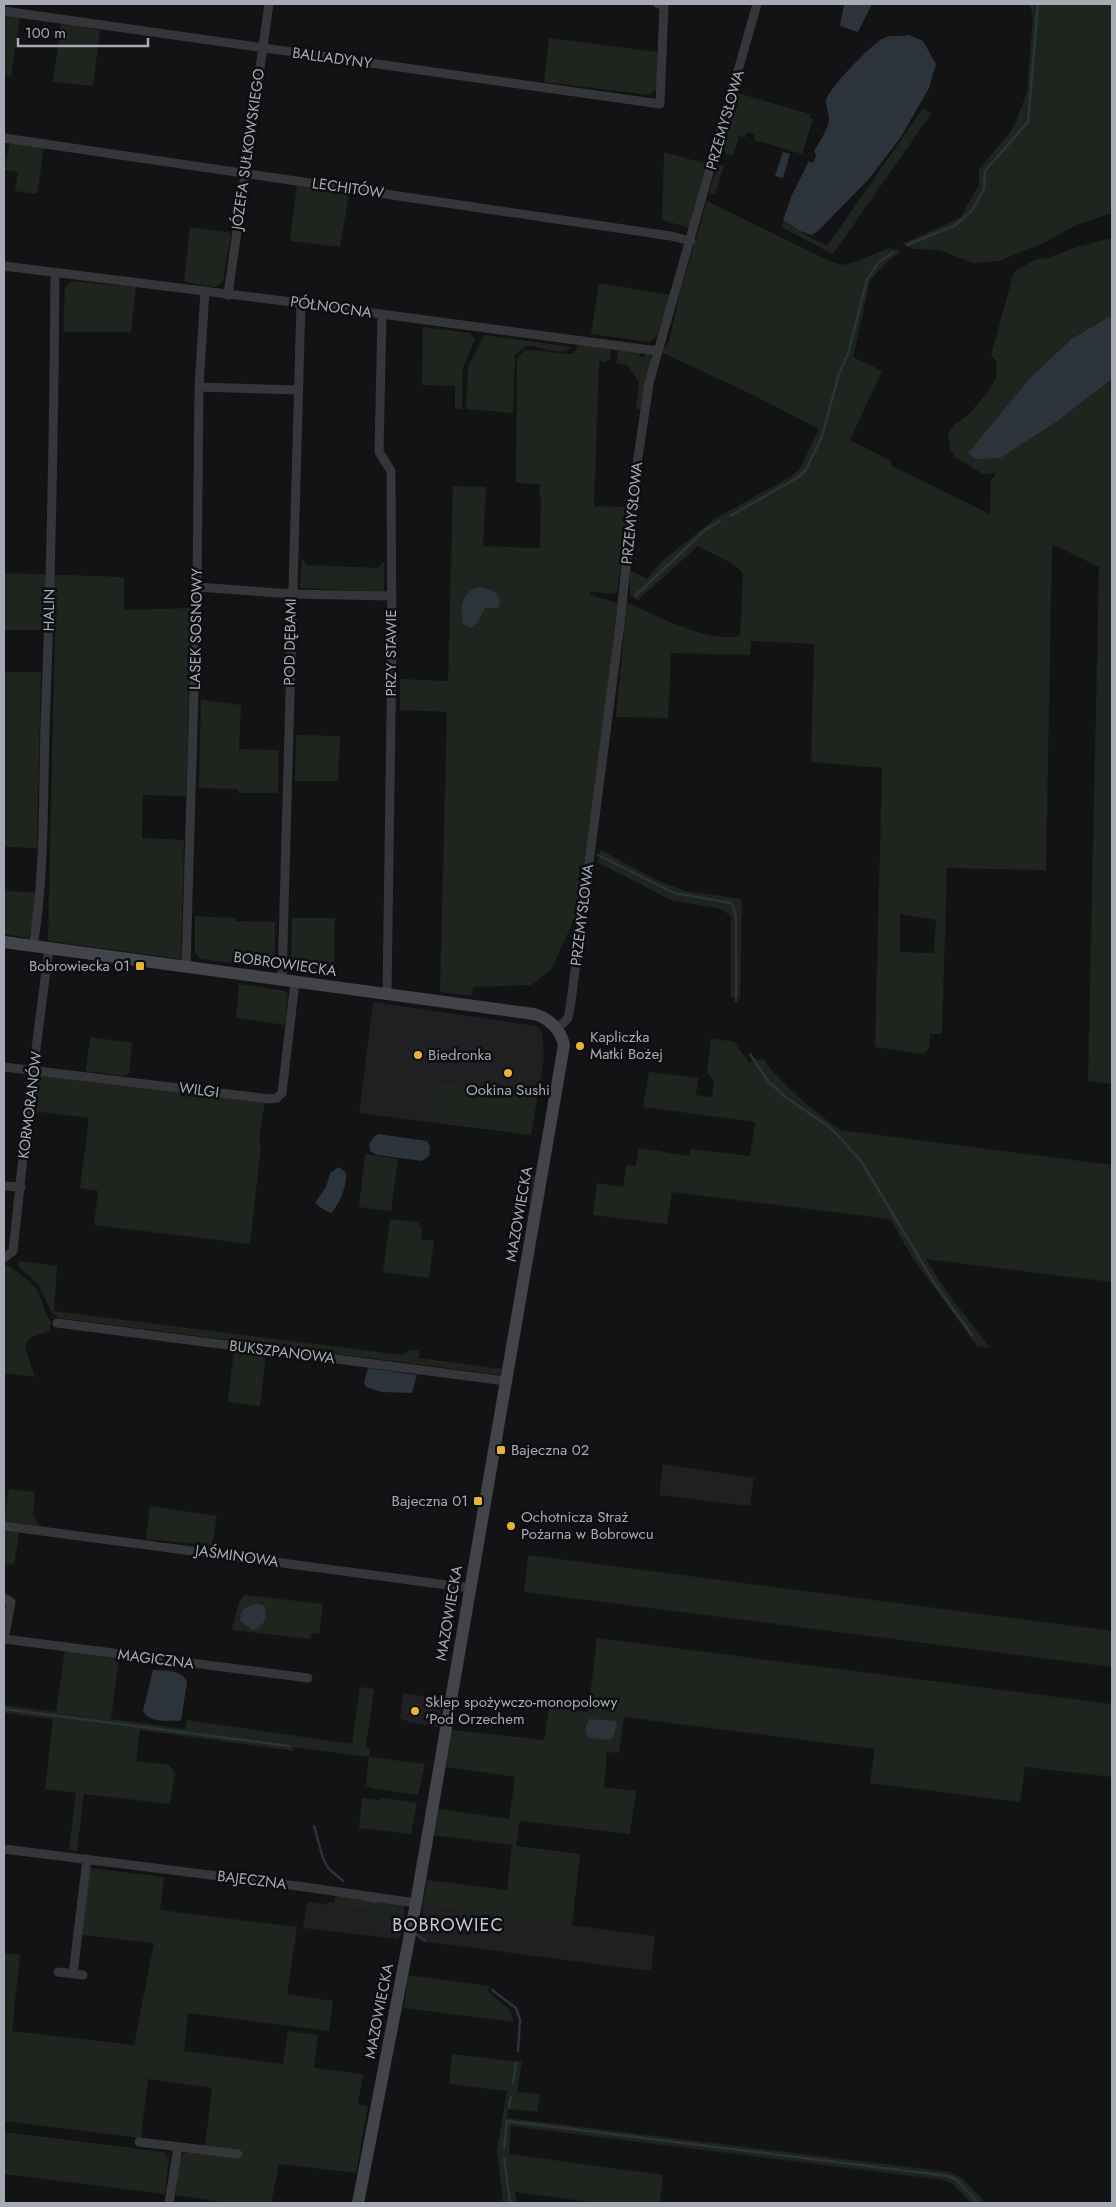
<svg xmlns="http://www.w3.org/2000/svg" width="1116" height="2207" viewBox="0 0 1116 2207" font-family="Jost,sans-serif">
  <rect width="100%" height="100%" fill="#131315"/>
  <path fill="#201f22" d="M373 1002 537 1026 542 1032 544 1058 538 1094 442 1082 436 1123 359 1113Z
    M663 1464 754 1478 750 1506 659 1495Z
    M403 1693 443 1699 438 1727 409 1722 400 1718Z
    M307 1902 404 1915 401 1935 397 1939 303 1928Z
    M423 1906 655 1936 651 1971 419 1941Z"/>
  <path fill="#1e251f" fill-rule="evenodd" d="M1030 4H1112V213L1076 225 1046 242 999 261 973 263 940 250 914 249 902 244 960 218 979 185V169L1008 135 1016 122 1027 92 1033 18Z
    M4 15 20 17 11 76 4 75Z
    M61 23 100 30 93 86 53 82Z
    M549 38 657 52V89L650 95 544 82Z
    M737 93 810 114 809 117 813 119 802 154 754 140 755 134 747 132 745 138 739 136 733 156 726 154 723 146Z
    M923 108 931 114 833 254 781 227 784 221 806 235 827 246Z
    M10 142 44 148 37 194 15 191 18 172 5 170Z
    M664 152 707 164 690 228 662 220Z
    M724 165 715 195 709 193 717 166Z
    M297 185 349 194 340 247 290 241Z
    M707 201 831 262 843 265 857 261 889 248 901 251 884 265 870 281 853 357 882 371 850 440 891 461 892 466 990 514 991 480 996 473 983 474 955 457 950 450 948 435 954 425 966 417 988 392 996 378 997 362 991 355 1014 272 1034 260 1050 257 1077 247 1112 238V315L1070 339 1031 377 1059 420 1112 379V1084L1088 1081 1099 567 1052 544 1046 870 947 868 942 1034H930L929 1049 923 1054 875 1047 882 768 811 762 814 644 751 641 750 655 671 653 668 718 616 717 627 602C655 616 709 643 740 636L743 573 733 564 698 546 638 600 630 596V570L647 579 662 561 716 518 790 477 800 469 819 429 749 393 661 352 669 342 679 296ZM900 914 936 920 934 953 900 952Z
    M190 227 231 233 223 281 215 287 184 282Z
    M72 281 136 287 131 332H63L65 287Z
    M599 283 671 295 657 336 650 342 591 334Z
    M423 327 471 333V336L475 338 463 369 462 409H455V386L422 385Z
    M484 335 572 347C561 358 541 345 527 346L515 355 513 413 466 409 468 367Z
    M579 343 611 347 610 360 607 359 606 362 599 361 594 506 629 507 617 592 613 594 590 591V595L618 603 586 868 582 867 577 913 551 970 531 985 473 987 472 996 440 992 447 712 400 710V679L448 681 453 486 486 487 483 546 540 548 541 498 539 497 540 484 516 483 517 358 524 351 530 350 570 354 575 352Z
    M618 350 640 351V357H645L646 352 651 357 641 409H636L639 382 627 365 616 363Z
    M302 559 307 565 378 568 384 561V592L300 588Z
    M4 573 124 577V610L191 608 186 796 143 795 142 838 184 840 181 959 48 941 55 630H4Z
    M4 672H41L37 848 4 847Z
    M201 700 241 705 239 749 279 750 278 793H238V789L199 788Z
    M296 735 340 736 338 781H295Z
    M601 850 656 880 685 891 742 899 740 998 731 997V916L721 909 671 900 597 862Z
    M4 891 35 892 33 926 28 938 4 934Z
    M195 916 235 918 236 921 275 922V962L269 968 200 959 195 952Z
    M292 918H335L334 977 297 972 291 964Z
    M239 984 286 991 288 995 285 1025 236 1018Z
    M90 1037 132 1043 129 1074 125 1076 86 1071Z
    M711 1038 734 1042 749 1063 757 1059 764 1060C785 1088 812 1109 840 1130L1112 1165V1282L926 1259 949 1295 990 1348 977 1346 912 1257 890 1219 672 1192 667 1224 593 1215 597 1183 623 1187 626 1165 636 1166 638 1148 689 1156 690 1149 750 1156 755 1122 643 1107 649 1072 698 1078 696 1095 712 1097 714 1081 707 1072Z
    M37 1072 265 1101 259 1139 261 1146 250 1244 94 1225 98 1191 80 1188 89 1118 32 1111Z
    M441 1082 538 1094 531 1135 436 1123Z
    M365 1154 398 1159 391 1211 359 1207Z
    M528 1175 535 1176 530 1204H523Z
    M390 1219 417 1222 422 1228 421 1240H434L429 1278 383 1272Z
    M19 1261 57 1266 54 1311 403 1355 409 1350 419 1351V1358L502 1369 501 1375 59 1318 52 1313 38 1284 19 1267Z
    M4 1264C15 1271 31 1280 38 1292 43 1302 44 1313 51 1322L49 1331 29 1338 25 1348 35 1377 4 1373Z
    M234 1349 266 1354 260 1406 228 1402Z
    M9 1489 35 1492 33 1515 40 1526 4 1521Z
    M150 1506 217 1516 212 1546 146 1539Z
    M4 1531 19 1533 14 1565 4 1564Z
    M528 1555 1112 1631V1667L524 1592Z
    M245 1595 323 1604 319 1634 312 1633 310 1639 232 1630 239 1602Z
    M597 1638 1112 1704V1777L1025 1767 1020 1802 870 1783 875 1749 624 1717 619 1753 607 1752 604 1787 636 1791 630 1834 520 1821 516 1846 580 1854 572 1926 423 1906 427 1880 507 1890 512 1845 432 1835 438 1809 509 1819 515 1777 446 1767 452 1730 544 1740 549 1707 588 1712Z
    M65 1650 119 1657 111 1719 185 1729 187 1720 352 1744 360 1687 374 1689 366 1746 370 1749 369 1757 425 1764 418 1795 370 1788 366 1785 369 1757 293 1747 294 1751 140 1730 136 1761 169 1765 175 1772 170 1804 84 1794 77 1851 69 1850 76 1793 45 1789 53 1719 4 1713V1705L56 1712Z
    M362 1798 379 1800 384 1798 417 1803 411 1834 359 1828Z
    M90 1868 164 1877 160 1910 297 1927 287 1994 333 2001 329 2031 188 2013 184 2051 283 2064 288 2031 318 2035 314 2068 363 2074 358 2105 368 2106 356 2173 279 2164 271 2203H231L175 2195 179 2159 185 2152 242 2158V2151L205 2146 212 2088 148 2079 141 2138 4 2121V1953L20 1955 12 2031 134 2045 154 1943 82 1935Z
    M336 1896 398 1903 404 1907V1915L327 1905V1902L334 1903Z
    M408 1975 489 1986 488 1992 510 2010 514 2022 404 2008Z
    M452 2054 522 2062 517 2092 540 2094 537 2112 508 2109 507 2118 951 2172 963 2179 986 2203H971L953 2184 944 2180 511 2126 509 2154 663 2175 660 2203H598L515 2192 517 2203H503L497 2150 507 2091 449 2084Z
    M4 2132 164 2152 169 2158 165 2194 4 2174Z"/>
  <path fill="#2c333a" d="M844 4H872L858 32 840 26Z
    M909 35 923 41 936 64 929 88 901 137 868 180 818 231 812 235 800 231 783 220 791 197 809 161 813 163 816 155 814 151C818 145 829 127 829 120 829 114 826 107 826 101 828 89 871 45 882 39 890 34 900 37 909 35Z
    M783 152 790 154 783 178 775 176Z
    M1112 315V379L1059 420 1000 458 975 459 968 453 1031 377 1071 339Z
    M479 587C490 589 499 591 500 604L497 608H485L478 622 472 628 463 625C460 608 461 591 479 587Z
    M378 1134 427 1141 430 1147 429 1156 422 1161 377 1155 370 1151 369 1144 374 1137Z
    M339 1167 346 1173C347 1185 340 1204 331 1213L324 1210 315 1203 326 1187 330 1173Z
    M368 1368 417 1375 412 1393 382 1392 366 1387 364 1382Z
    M258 1604 265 1606 266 1619 260 1627 252 1630 240 1620C240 1609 248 1605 258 1604Z
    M153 1670C164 1671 182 1669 187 1682L181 1721C169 1720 149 1724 143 1711Z
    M589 1719 615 1721 617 1725 613 1738 608 1740 589 1738C583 1731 586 1726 589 1719Z"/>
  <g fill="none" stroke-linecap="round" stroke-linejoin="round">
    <path stroke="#2c333a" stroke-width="2.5" d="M907 245 954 226 972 211 984 189 985 171 1028 122 1038 4
      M730 516 797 478 806 470 822 436 839 374 848 354 867 279 879 262 894 252
      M635 596 705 530 720 521
      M598 855 674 893 732 903 736 917V1001
      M750 1054 768 1081 784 1096 831 1128 861 1161 935 1284 972 1335
      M4 1709 289 1746
      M314 1826 323 1858 328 1868 343 1881
      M365 1900 376 1902
      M416 1934 425 1941
      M492 1990 516 2008 520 2020 518 2051
      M513 2084 516 2063
      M509 2108 511 2097
      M504 2148 507 2121 948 2176 957 2180 978 2203
      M504 2157 510 2203"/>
    <path stroke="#35353a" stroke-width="9" d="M4 11 660 104 664 5 658 4
      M4 138 671 236 691 241
      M4 266 284 301 658 351
      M228 295 269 4
      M382 314 379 452 391 471 392 647 387 994
      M199 387 298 390
      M197 587 292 594 391 596
      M33 946C45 876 43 798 45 727 51 576 54 424 55 273
      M186 967 197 587 199 387 205 291
      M282 980 301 303
      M557 1029 568 1018 571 1002 620 624 635 478 649 383 757 4
      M4 1067 270 1099 277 1098 282 1093 295 982
      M4 1186 21 1187
      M4 1258 13 1251 28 1110 49 948
      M57 1323 506 1381
      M4 1526 470 1588
      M4 1598 11 1602 4 1640
      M4 1639 308 1678
      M4 1849 305 1887 416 1903
      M58 1972 83 1975
      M73 1974 87 1859
      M139 2142 238 2154
      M169 2203 178 2147"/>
    <path stroke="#43444a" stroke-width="12" d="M4 942 534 1014C549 1018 561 1030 564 1045L416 1903 358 2203"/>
  </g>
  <g fill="#e8b438" stroke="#0e0e10" stroke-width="2">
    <rect x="135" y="961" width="10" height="10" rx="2.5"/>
    <circle cx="580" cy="1046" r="5"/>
    <circle cx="418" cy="1055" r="5"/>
    <circle cx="508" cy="1073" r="5"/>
    <rect x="496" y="1445" width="10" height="10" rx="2.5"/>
    <rect x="473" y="1496" width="10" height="10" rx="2.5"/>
    <circle cx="511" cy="1526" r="5"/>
    <circle cx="415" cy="1711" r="5"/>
  </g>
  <g text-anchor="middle" stroke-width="5" stroke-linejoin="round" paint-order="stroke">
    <g font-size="15" fill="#a6aab5" stroke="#0e0e10">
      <text transform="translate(332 58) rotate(8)" y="5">BALLADYNY</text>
      <text transform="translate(725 120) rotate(-74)" y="5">PRZEMYSŁOWA</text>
      <text transform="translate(248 149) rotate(-82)" y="5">JÓZEFA SUŁKOWSKIEGO</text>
      <text transform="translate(348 188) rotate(8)" y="5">LECHITÓW</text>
      <text transform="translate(331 307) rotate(8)" y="5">PÓŁNOCNA</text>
      <text transform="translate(632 513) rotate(-84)" y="5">PRZEMYSŁOWA</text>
      <text transform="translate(49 610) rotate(-89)" y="5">HALIN</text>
      <text transform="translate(196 629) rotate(-89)" y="5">LASEK SOSNOWY</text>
      <text transform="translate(290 642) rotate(-89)" y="5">POD DĘBAMI</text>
      <text transform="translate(391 653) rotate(-90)" y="5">PRZY STAWIE</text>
      <text transform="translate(582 915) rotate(-83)" y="5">PRZEMYSŁOWA</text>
      <text transform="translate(285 964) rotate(8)" y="5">BOBROWIECKA</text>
      <text transform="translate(199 1090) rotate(7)" y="5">WILGI</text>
      <text transform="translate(30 1105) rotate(-83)" y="5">KORMORANÓW</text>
      <text transform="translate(519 1214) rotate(-80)" y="5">MAZOWIECKA</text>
      <text transform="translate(282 1352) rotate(7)" y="5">BUKSZPANOWA</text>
      <text transform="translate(237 1556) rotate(8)" y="5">JAŚMINOWA</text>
      <text transform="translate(449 1613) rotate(-80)" y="5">MAZOWIECKA</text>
      <text transform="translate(156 1659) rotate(7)" y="5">MAGICZNA</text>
      <text transform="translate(252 1880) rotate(7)" y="5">BAJECZNA</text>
      <text transform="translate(379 2011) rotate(-79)" y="5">MAZOWIECKA</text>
    </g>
    <g font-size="15" fill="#a6aab5" stroke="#0e0e10" text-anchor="start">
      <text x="130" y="971" text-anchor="end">Bobrowiecka 01</text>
      <text x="590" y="1042">Kapliczka<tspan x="590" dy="17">Matki Bożej</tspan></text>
      <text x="428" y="1060">Biedronka</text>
      <text x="508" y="1095" text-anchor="middle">Ookina Sushi</text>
      <text x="511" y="1455">Bajeczna 02</text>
      <text x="468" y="1506" text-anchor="end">Bajeczna 01</text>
      <text x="521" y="1522">Ochotnicza Straż<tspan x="521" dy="17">Pożarna w Bobrowcu</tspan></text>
      <text x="425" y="1707">Sklep spożywczo-monopolowy<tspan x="425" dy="17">'Pod Orzechem</tspan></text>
    </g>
    <g font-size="18" letter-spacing="1" fill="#c6c9d1" stroke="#0e0e10">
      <text x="448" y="1931">BOBROWIEC</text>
    </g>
  </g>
  <rect width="1116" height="2207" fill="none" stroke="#a6aab5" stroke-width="10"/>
  <path d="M18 38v8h130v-8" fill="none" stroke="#a6aab5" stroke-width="2.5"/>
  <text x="25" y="38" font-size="15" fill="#a6aab5" stroke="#0e0e10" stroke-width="4" paint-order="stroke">100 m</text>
</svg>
